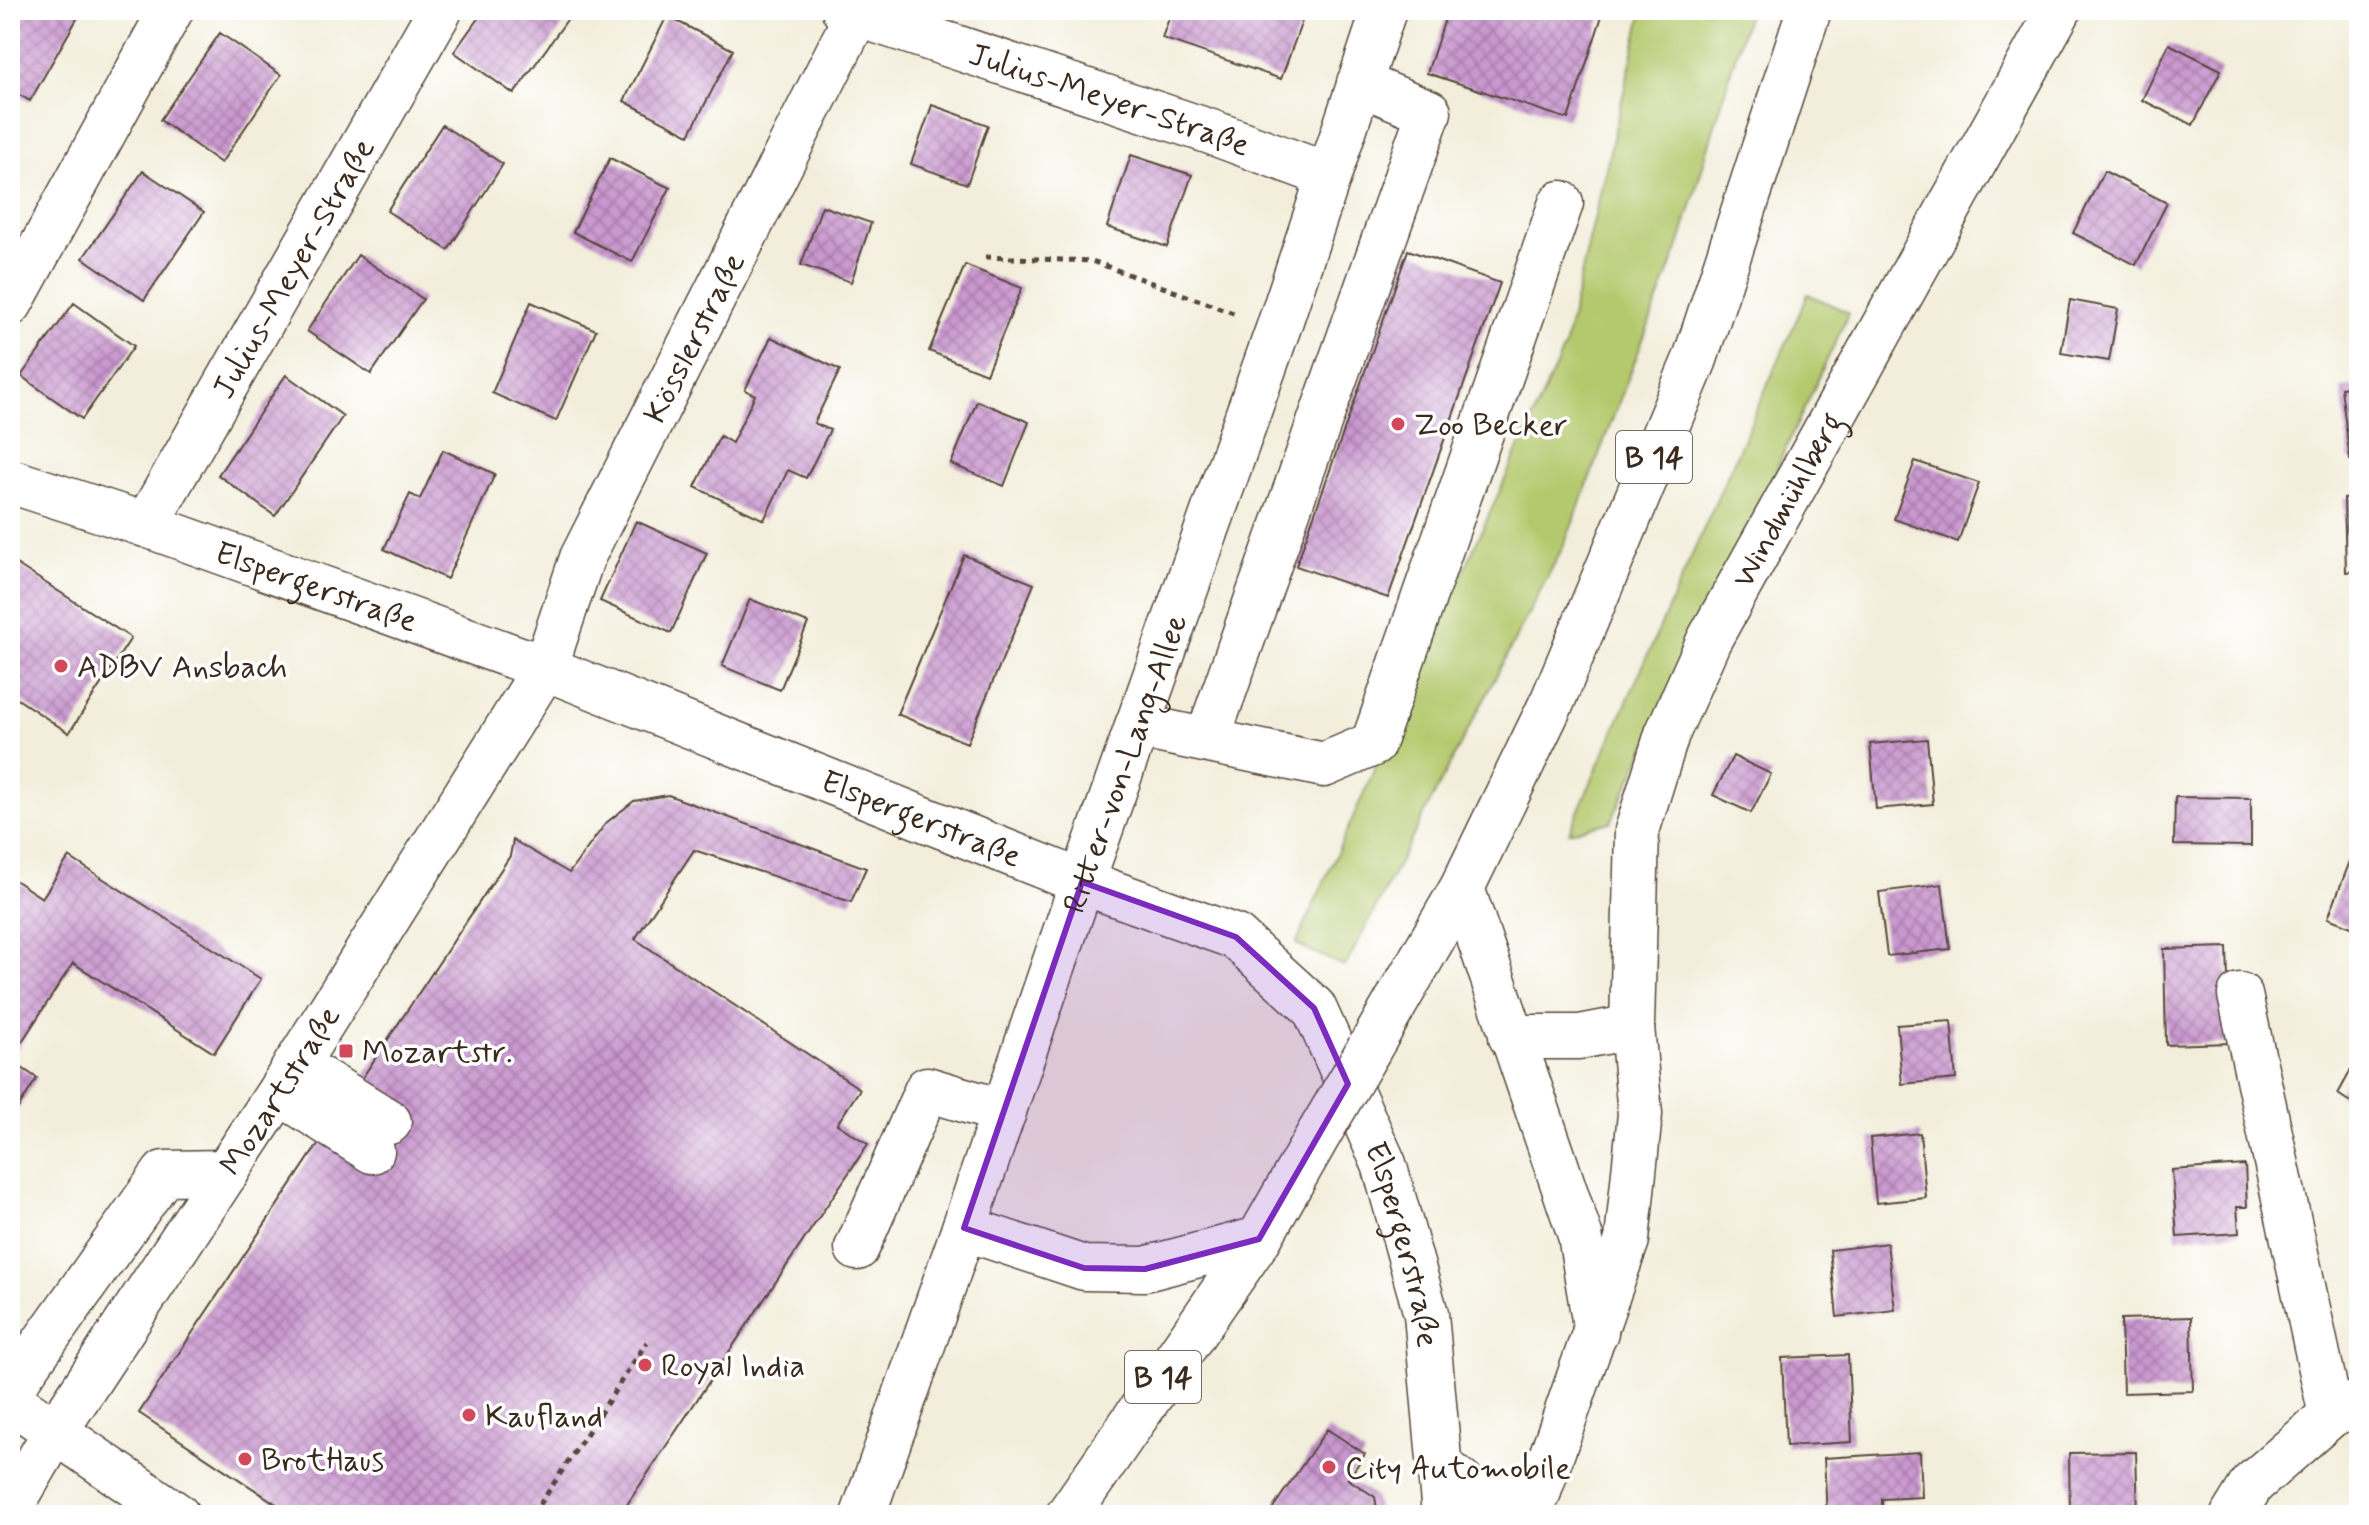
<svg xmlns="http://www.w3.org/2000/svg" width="2369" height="1525" viewBox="0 0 2369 1525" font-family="Mynerve,sans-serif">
  <defs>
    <pattern id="building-cross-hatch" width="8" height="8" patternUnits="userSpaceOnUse" patternTransform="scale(2)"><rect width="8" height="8" fill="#ca98d0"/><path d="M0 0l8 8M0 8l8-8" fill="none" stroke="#a57ca8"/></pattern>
  </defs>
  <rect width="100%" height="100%" fill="#fff"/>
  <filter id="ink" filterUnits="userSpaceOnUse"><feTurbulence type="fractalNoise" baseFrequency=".0125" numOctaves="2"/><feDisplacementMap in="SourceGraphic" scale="16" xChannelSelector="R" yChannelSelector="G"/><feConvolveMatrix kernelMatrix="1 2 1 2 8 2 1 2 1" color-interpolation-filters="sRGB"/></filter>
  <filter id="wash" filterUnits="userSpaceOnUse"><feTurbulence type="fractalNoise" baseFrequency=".006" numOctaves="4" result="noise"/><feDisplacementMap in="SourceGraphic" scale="32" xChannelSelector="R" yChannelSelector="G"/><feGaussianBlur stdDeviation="1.8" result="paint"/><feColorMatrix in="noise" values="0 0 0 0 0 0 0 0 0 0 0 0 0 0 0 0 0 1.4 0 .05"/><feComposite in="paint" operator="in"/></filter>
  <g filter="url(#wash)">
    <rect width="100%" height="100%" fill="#f3eedb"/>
    <path fill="#b4c96d" stroke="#787a46" stroke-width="2" d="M1643 10H1749L1680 243 1565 543 1345 967 1296 944 1564 348Z
      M1808 294 1849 313 1611 822 1569 832Z"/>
    <g id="blocks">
      <path fill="url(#building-cross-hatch)" d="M10 10H82L30 101 10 90Z
        M484 10H560L569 17 514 94 454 52Z
        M1172 10H1306L1281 79 1162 38Z
        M1448 10H1604L1568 119 1427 73Z
        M667 16 733 50 689 135 624 101Z
        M220 33 281 75 221 163 160 120Z
        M2169 44 2221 70 2193 125 2142 100Z
        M932 105 988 125 967 184 911 164Z
        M442 125 503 164 448 250 387 211Z
        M1131 155 1192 175 1167 247 1107 227Z
        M610 158 670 188 632 262 573 232Z
        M143 171 204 212 144 300 83 258Z
        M2104 171 2167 203 2136 265 2073 233Z
        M822 206 871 223 851 282 801 265Z
        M1408 250 1500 283 1388 598 1296 566Z
        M358 255 423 299 371 374 307 331Z
        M965 265 1022 288 986 374 929 351Z
        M2070 300 2118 309 2109 361 2061 353Z
        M531 302 596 330 556 421 492 393Z
        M74 303 134 346 82 419 21 376Z
        M771 337 840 370 814 423 830 430 806 478 788 470 764 520 695 487 720 436 732 443 755 395 745 390Z
        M286 375 343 416 275 516 218 475Z
        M2359 386V459L2350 460 2341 388Z
        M977 401 1029 422 1004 486 951 464Z
        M443 450 495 474 447 579 384 549 410 494 420 499Z
        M1915 461 1979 483 1958 542 1894 519Z
        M2359 497V571L2346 572 2344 498Z
        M636 521 707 553 671 633 600 601Z
        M964 555 1034 584 967 743 897 714Z
        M10 560 131 638 69 733 10 694Z
        M750 599 808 623 780 690 722 666Z
        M1927 739 1933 804 1876 809 1870 744Z
        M1733 756 1771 774 1751 813 1713 795Z
        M668 795 866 868 851 902 694 850 635 939 860 1089 837 1124 868 1144 620 1515H293L139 1413 510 856 513 840 569 873 606 823 634 801Z
        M2175 797 2251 798V846L2174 845Z
        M2354 851 2359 853V930L2328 918Z
        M69 857 261 979 214 1053 73 963 10 1060 37 1078 10 1121V877L42 898Z
        M1942 884 1950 949 1887 956 1879 892Z
        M2227 947 2230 1043 2166 1045 2164 949Z
        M1951 1021 1956 1079 1902 1084 1897 1025Z
        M2359 1055V1108L2338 1094Z
        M1920 1133 1926 1198 1876 1203 1870 1138Z
        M2245 1165 2247 1207H2237L2239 1233 2177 1237 2172 1170Z
        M1887 1243 1895 1310 1837 1317 1830 1250Z
        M2191 1317 2193 1391 2123 1393 2121 1319Z
        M1848 1355 1852 1442 1786 1446 1782 1358Z
        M1327 1429 1365 1454 1348 1479 1375 1497 1378 1515H1268Z
        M1920 1452 1922 1497 1882 1499V1515H1827L1824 1458Z
        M2136 1452 2138 1514 2070 1515 2069 1453Z"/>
    </g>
  </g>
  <g filter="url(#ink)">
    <use href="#blocks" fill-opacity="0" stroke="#57473a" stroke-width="2"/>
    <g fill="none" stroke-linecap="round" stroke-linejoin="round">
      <defs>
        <g id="minor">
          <path id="s1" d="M844 10 1211 132 1327 175"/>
          <path d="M10 304 171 10"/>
          <path id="s2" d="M10 481 146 525 545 668 1082 882 1236 937 1314 1008 1384 1164 1426 1314 1444 1515"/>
          <path id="s3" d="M146 525 440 10"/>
          <path d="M1137 726 1324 765 1373 744 1561 203"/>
          <path d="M1207 740 1429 112 1359 83"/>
          <path d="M2240 995 2331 1415"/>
          <path d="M296 1064 389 1122"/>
          <path d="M279 1092 372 1151"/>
          <path d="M857 1248 927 1089 1004 1112"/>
          <path d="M10 1390 164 1173 227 1172"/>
          <path d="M10 1400 177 1515"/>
          <path d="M1441 1466 1482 1500 1539 1491"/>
          <path id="s4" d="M10 1509 55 1432 279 1092 545 668 582 558 857 14"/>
          <path id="s5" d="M863 1515 964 1228 1082 882 1278 329 1384 10"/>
          <path id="s6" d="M1523 1515 1539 1491 1627 1240 1640 1114 1632 1027 1637 831 1667 734 1709 640 2059 10"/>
          <path d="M2233 1515 2252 1484 2331 1415 2357 1403"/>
        </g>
        <path id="major" d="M1462 888 1580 1235 1596 1332
          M1511 1037H1579L1632 1027
          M1369 1049 1462 888 1553 700 1695 359 1809 10
          M964 1228 1084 1268 1145 1269 1259 1239
          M1068 1515 1259 1239 1320 1132"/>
      </defs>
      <use href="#minor" stroke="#57473a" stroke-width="47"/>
      <use href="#major" stroke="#57473a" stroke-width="47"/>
      <path stroke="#57473a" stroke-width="5" stroke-dasharray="6 6" stroke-linecap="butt" d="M985 257 1092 261 1239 315
        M533 1515 647 1342"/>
      <use href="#minor" stroke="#fff" stroke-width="44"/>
      <use href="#major" stroke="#fff" stroke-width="44"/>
      <defs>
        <path id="major-bridge" d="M1320 1132 1369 1049"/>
      </defs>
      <use href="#major-bridge" stroke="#57473a" stroke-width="47" stroke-linecap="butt"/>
      <use href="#major-bridge" stroke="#fff" stroke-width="44"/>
    </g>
  </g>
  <path fill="#7b2cbf" fill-opacity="0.2" stroke="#7b2cbf" stroke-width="6" stroke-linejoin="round" d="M1082 882 1236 937 1314 1008 1348 1084 1259 1239 1145 1269 1084 1268 964 1228Z"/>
  <g fill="#d1495b" stroke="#fff" stroke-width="3">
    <circle cx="1398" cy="424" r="8"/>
    <circle cx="61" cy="666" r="8"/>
    <rect x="338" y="1043" width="16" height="16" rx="4"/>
    <circle cx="645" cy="1365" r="8"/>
    <circle cx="469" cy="1415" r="8"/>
    <circle cx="245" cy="1459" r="8"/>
    <circle cx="1329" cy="1467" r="8"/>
  </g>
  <g text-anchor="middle" stroke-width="7" stroke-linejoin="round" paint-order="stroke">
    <g fill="#fff" stroke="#766a62" stroke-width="2">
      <rect x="1616" y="431" width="76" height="52" rx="6"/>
      <rect x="1125" y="1351" width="76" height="52" rx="6"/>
    </g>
    <g font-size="30" font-weight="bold" fill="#3b2a1e">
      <text x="1654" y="467">B 14</text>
      <text x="1163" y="1387">B 14</text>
    </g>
    <g font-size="32" fill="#3b2a1e" stroke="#fff">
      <text dy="11" stroke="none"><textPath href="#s1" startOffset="280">Julius-Meyer-Straße</textPath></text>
      <text dy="11" stroke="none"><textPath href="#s3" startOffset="296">Julius-Meyer-Straße</textPath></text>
      <text dy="11" stroke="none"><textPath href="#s4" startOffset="1360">Kösslerstraße</textPath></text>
      <text dy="11" stroke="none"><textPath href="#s6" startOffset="1070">Windmühlberg</textPath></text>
      <text dy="11" stroke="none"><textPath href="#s2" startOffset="324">Elspergerstraße</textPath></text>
      <text dy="11" stroke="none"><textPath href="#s5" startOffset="796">Ritter-von-Lang-Allee</textPath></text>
      <text dy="11" stroke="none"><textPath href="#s2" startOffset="972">Elspergerstraße</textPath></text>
      <text dy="11" stroke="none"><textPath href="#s4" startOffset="498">Mozartstraße</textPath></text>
      <text dy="11" stroke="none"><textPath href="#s2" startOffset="1668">Elspergerstraße</textPath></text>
    </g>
    <g font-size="32" fill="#3b2a1e" stroke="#fff" text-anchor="start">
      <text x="1414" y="435">Zoo Becker</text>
      <text x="77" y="677">ADBV Ansbach</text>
      <text x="362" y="1062">Mozartstr.</text>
      <text x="661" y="1376">Royal India</text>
      <text x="485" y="1426">Kaufland</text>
      <text x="261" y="1470">BrotHaus</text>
      <text x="1345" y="1478">City Automobile</text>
    </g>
  </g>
  <rect width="2369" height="1525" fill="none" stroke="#fff" stroke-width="40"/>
</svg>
